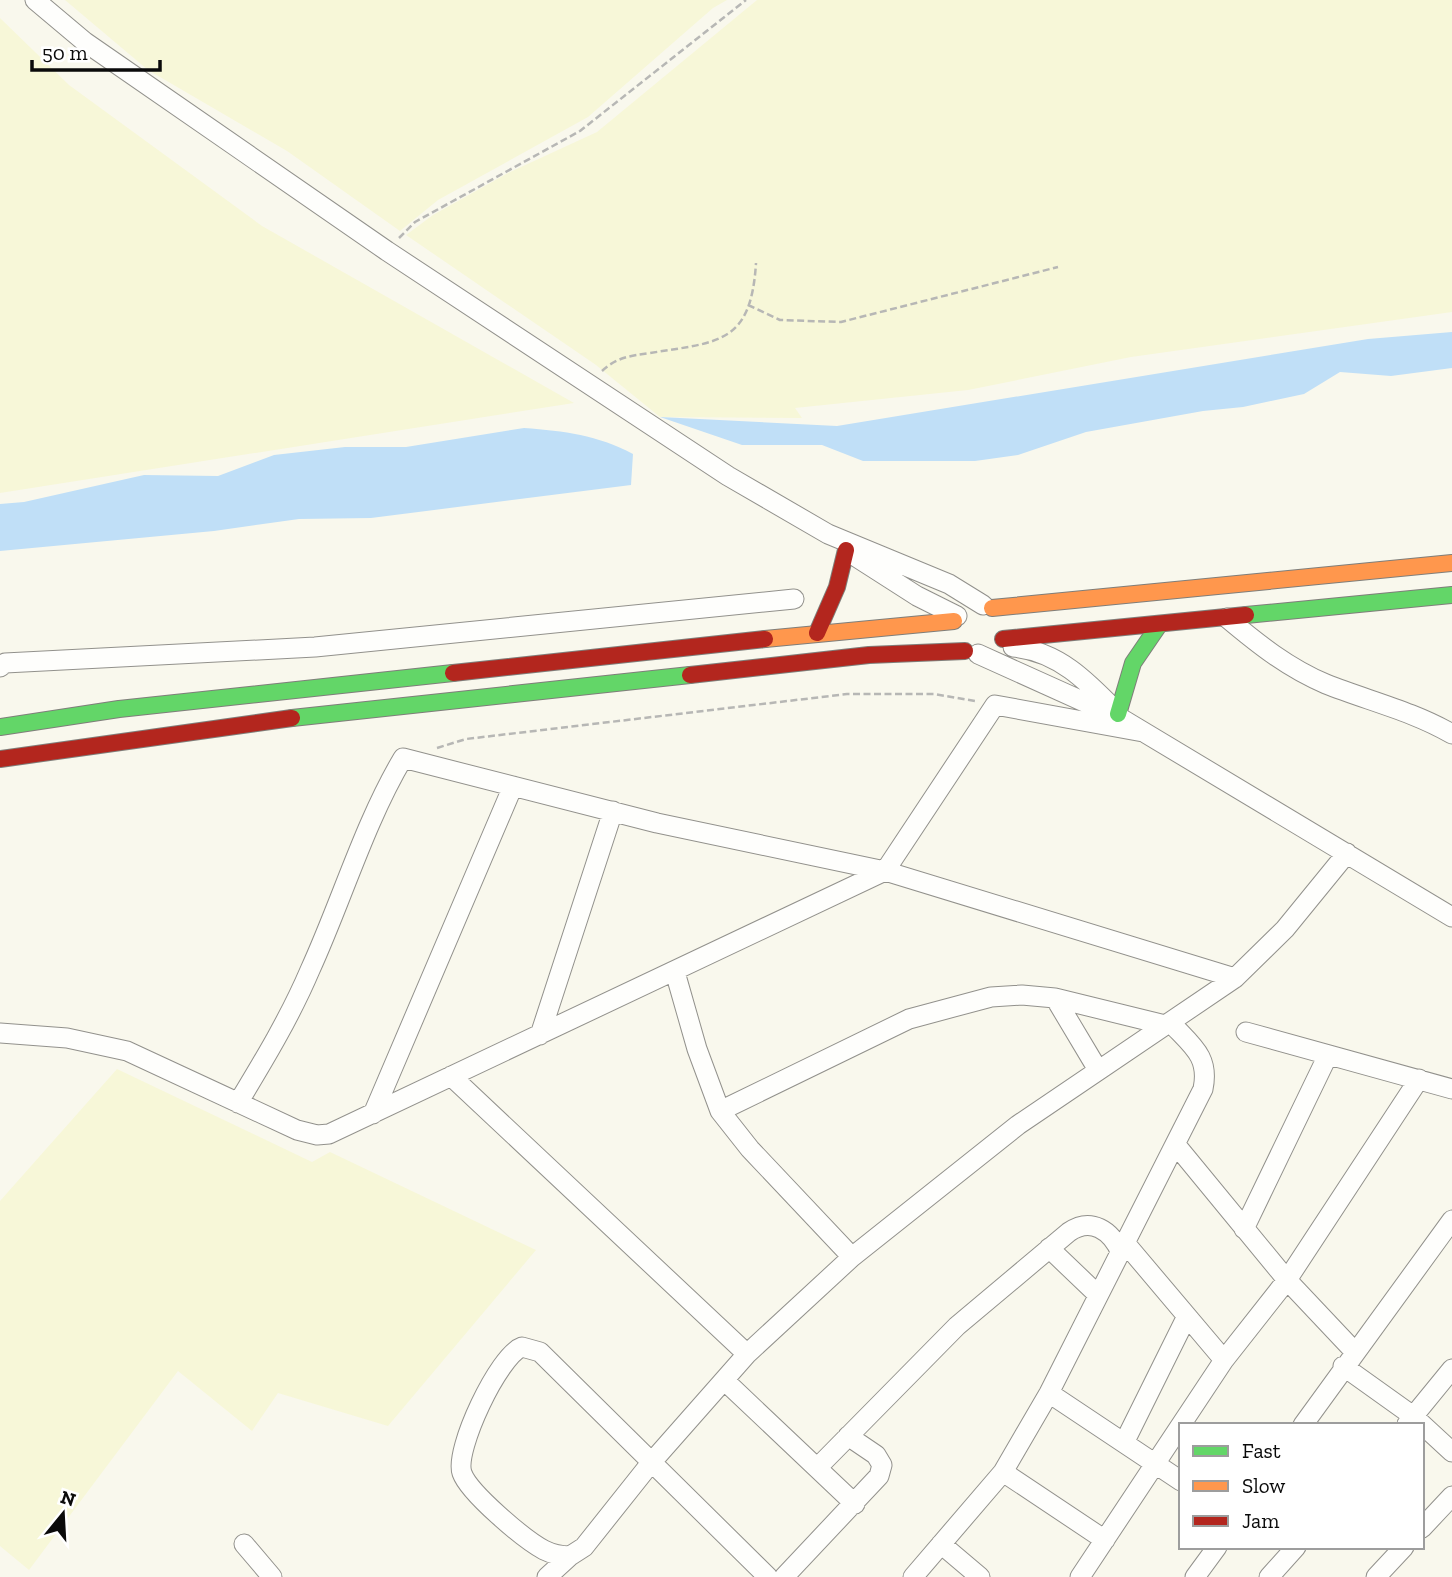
<svg xmlns="http://www.w3.org/2000/svg" width="1452" height="1577" viewBox="0 0 1452 1577" font-family="'Zilla Slab',serif">
  <rect width="100%" height="100%" fill="#f9f8ed"/>
  <path fill="#f7f7d8" d="M65 0H727L713 8 588 117 438 200 400 231 287 151 148 70Z
    M757 0H1452V312L1131 357 968 390 795 408 802 418 660 417 596 365 406 235 433 215 508 173 597 132Z
    M0 18 69 85 262 226 574 403 0 493Z
    M117 1069 312 1162 330 1152 536 1250 388 1426 278 1393 252 1431 178 1371 29 1570 0 1546V1201Z"/>
  <path fill="#c0dff7" d="M1452 332V368L1391 376 1340 372 1304 394 1243 407 1203 411 1086 432 1018 455 975 461H863L822 445H742L660 417 837 426 1368 339Z
    M524 428C565 431 597 435 633 454L631 485 371 518 299 519 214 531 0 551V504L24 502 144 475 218 476 274 455 345 447H406Z"/>
  <g fill="none" stroke-linecap="round" stroke-linejoin="round">
    <defs>
      <path id="street" d="M35 0 85 42 387 251 728 476 828 534 949 584 983 605
        M853 555 917 596 957 616
        M1227 618C1258 644 1288 668 1326 684 1369 701 1412 711 1452 734
        M1013 647C1058 651 1087 681 1118 713
        M978 654 1122 719 1452 917
        M0 667 5 663 315 647 794 599
        M675 972 697 1049 720 1111 750 1149 852 1257
        M1055 998 1098 1070
        M1246 1032 1452 1089
        M0 1033 67 1038 127 1051 297 1130 317 1135 329 1134 885 871 995 705 1143 732
        M540 1035 613 811
        M451 1076 747 1354
        M238 1103C264 1060 290 1017 310 970 342 900 364 824 403 758L657 823 885 871 1235 978
        M720 1111 909 1019 991 997 1022 995 1055 998 1165 1025
        M373 1114 513 786
        M1176 1145 1287 1280 1354 1351
        M1244 1229 1328 1055
        M1126 1244 1224 1360
        M1049 1248 1097 1294
        M1343 1366 1413 1416 1452 1452
        M724 1380 855 1504
        M1049 1393 1181 1481
        M1407 1424 1452 1369
        M1303 1425 1452 1220
        M1124 1443 1186 1318
        M817 1468 957 1326 1069 1232C1091 1217 1111 1230 1121 1253
        M1003 1472 1105 1540
        M1422 1528 1452 1496
        M244 1544 272 1577
        M941 1544 980 1577
        M547 1577 570 1556
        M768 1577 540 1352 522 1347C499 1355 454 1450 462 1473 469 1493 525 1540 544 1550 552 1554 561 1556 570 1556L584 1547 650 1464 747 1354 852 1257 1018 1125 1235 978 1285 929 1347 853
        M784 1577 879 1476 882 1465 876 1455 848 1436
        M913 1577 1003 1472 1049 1393 1203 1089C1210 1056 1191 1045 1170 1022
        M1080 1577 1224 1360 1287 1280 1419 1079
        M1195 1577 1217 1547
        M1269 1577 1296 1547
        M1376 1577 1404 1547"/>
      <path id="fast" d="M1246 615 1452 595
        M1118 714 1133 663 1159 625
        M292 718 690 675
        M0 727 119 709 453 673"/>
      <path id="slow" d="M992 608 1452 563
        M765 639 954 621"/>
      <path id="jam" d="M817 633 837 587 846 550
        M1003 639 1246 615
        M453 673 765 639
        M690 675 869 655 965 651
        M0 759 292 718"/>
    </defs>
    <use href="#street" stroke="#92918c" stroke-width="21"/>
    <use href="#fast" stroke="#7f7e7a" stroke-width="18"/>
    <use href="#slow" stroke="#7f7e7a" stroke-width="18"/>
    <use href="#jam" stroke="#7f7e7a" stroke-width="18"/>
    <path stroke="#b7b7b5" stroke-width="2.5" stroke-dasharray="7 3.5" stroke-linecap="butt" d="M399 238 415 222 580 131 746 0
      M748 305 780 320 841 322 1058 267
      M602 371C617 357 630 356 650 353 719 342 751 344 756 263
      M437 748 466 739 847 694H934L975 701"/>
    <use href="#street" stroke="#fefefc" stroke-width="19"/>
    <use href="#fast" stroke="#63d668" stroke-width="16"/>
    <use href="#slow" stroke="#ff974d" stroke-width="16"/>
    <use href="#jam" stroke="#b3261e" stroke-width="16"/>
  </g>
  <rect x="1179" y="1423" width="245" height="126" fill="#ffffff" stroke="#9d9d9d" stroke-width="2"/>
  <rect x="1193" y="1446" width="35" height="10" fill="#63d668" stroke="#9d9d9d" stroke-width="2"/>
  <text x="1242" y="1458" font-size="21" fill="#0a0a0a">Fast</text>
  <rect x="1193" y="1481" width="35" height="10" fill="#ff974d" stroke="#9d9d9d" stroke-width="2"/>
  <text x="1242" y="1493" font-size="21" fill="#0a0a0a">Slow</text>
  <rect x="1193" y="1516" width="35" height="10" fill="#b3261e" stroke="#9d9d9d" stroke-width="2"/>
  <text x="1242" y="1528" font-size="21" fill="#0a0a0a">Jam</text>
  <g transform="translate(63 1514) rotate(18)" stroke="#ffffff" stroke-width="5" paint-order="stroke">
  <path d="M0-5L12 26L0 18L-12 26Z" fill="#0a0a0a"/>
  <text y="-10" font-size="19" font-weight="bold" text-anchor="middle" fill="#0a0a0a">N</text>
  </g>
  <path d="M32 60v10h128v-10" fill="none" stroke="#0a0a0a" stroke-width="3.5"/>
  <text x="42" y="60" font-size="21" fill="#0a0a0a" stroke="#ffffff" stroke-width="5" paint-order="stroke">50 m</text>
</svg>
